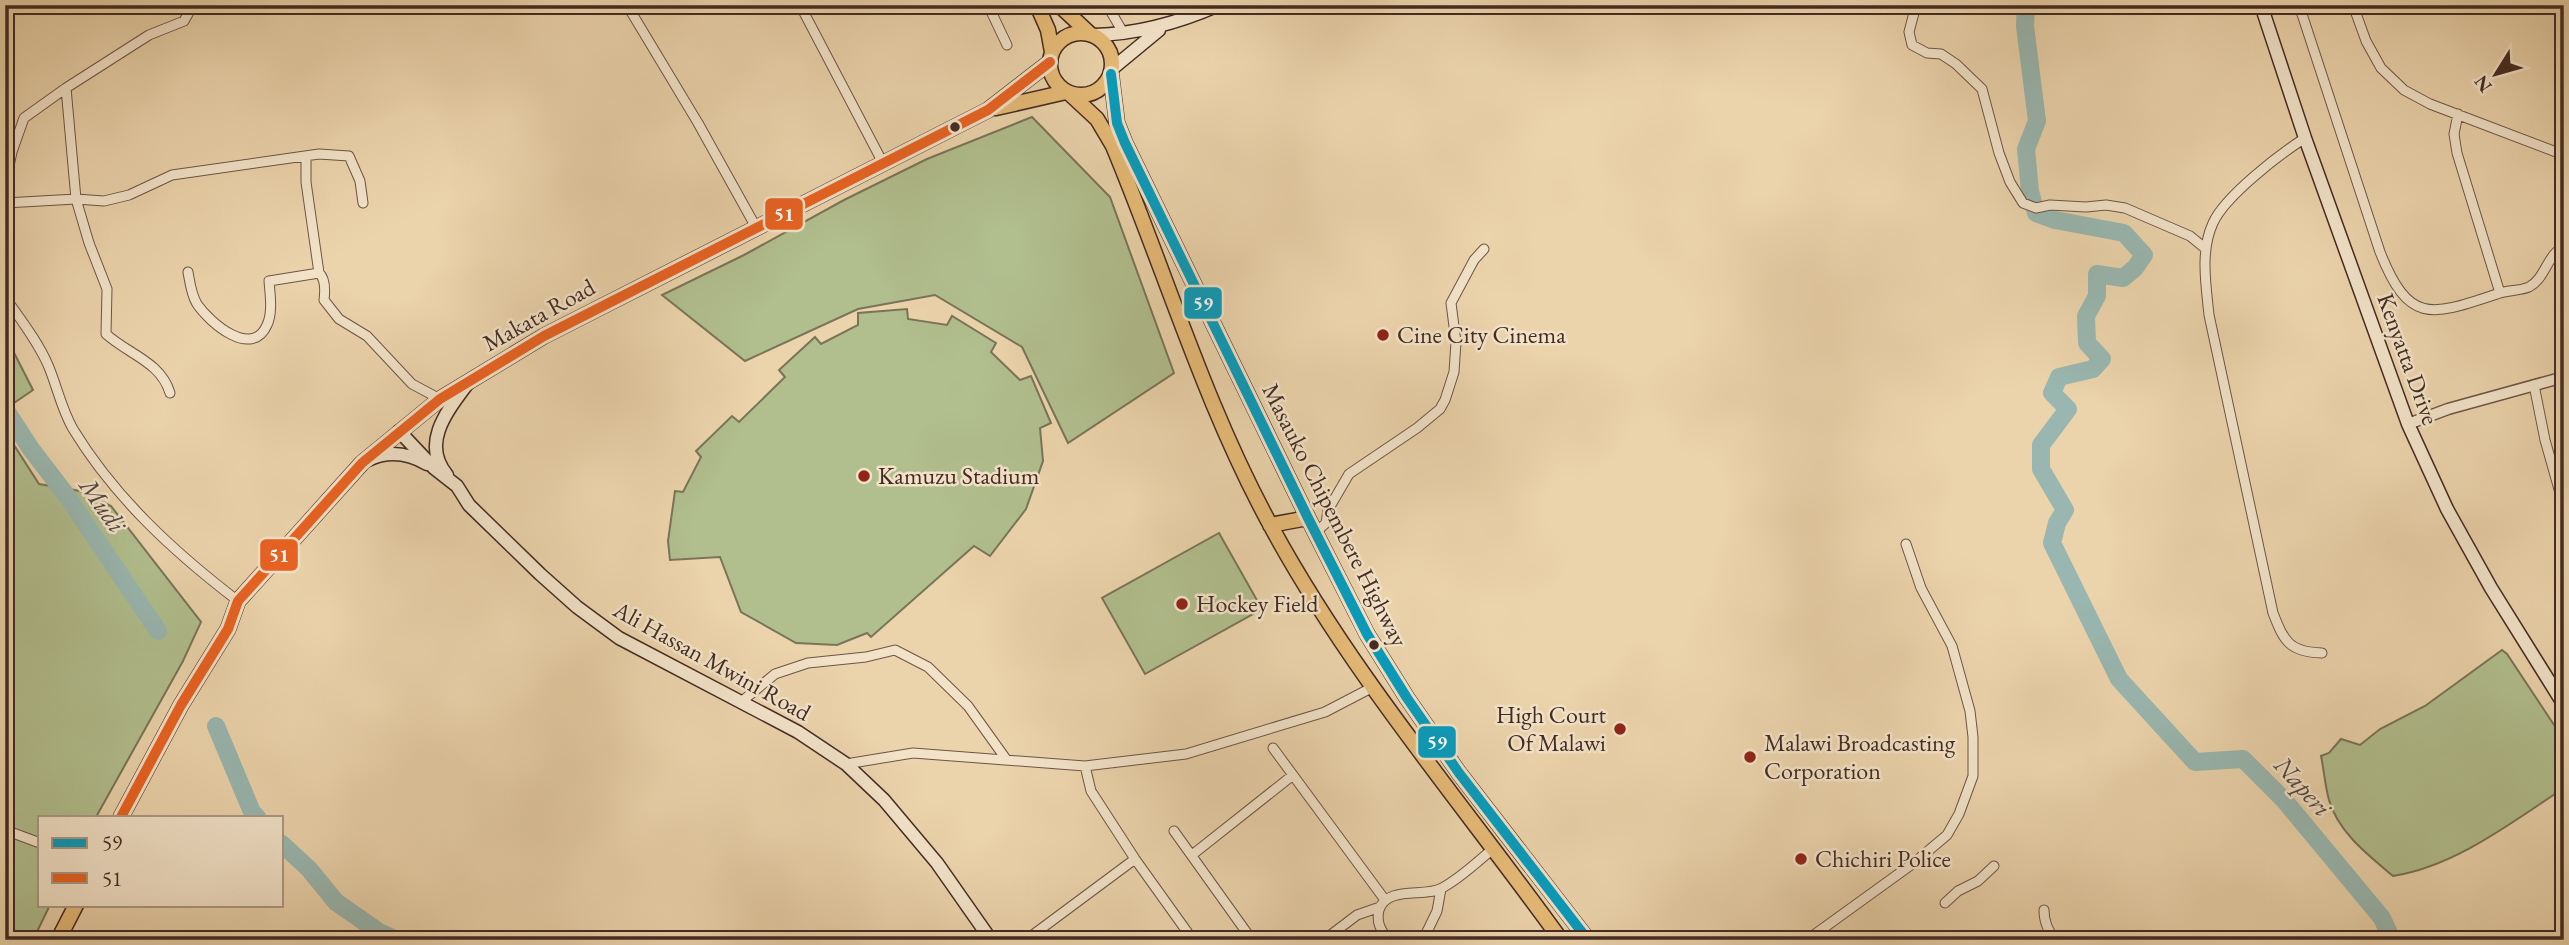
<svg xmlns="http://www.w3.org/2000/svg" width="2569" height="945" viewBox="0 0 2569 945" font-family="'EB Garamond',serif">
  <rect width="100%" height="100%" fill="#ebd3ab"/>
  <filter id="stains"><feTurbulence type="fractalNoise" baseFrequency=".00286" numOctaves="4"/><feColorMatrix values="0 0 0 0 .2 0 0 0 0 .09 0 0 0 0 .02 0 0 0 .5 -.17"/></filter>
  <radialGradient id="worn" r=".72"><stop offset=".6" stop-color="#630" stop-opacity="0"/><stop offset="1" stop-color="#630" stop-opacity=".3"/></radialGradient>
  <path fill="#b1be8e" stroke="#7a7458" stroke-width="2" d="M1032 117 1110 197 1174 373 1068 443 1022 347 935 295 858 309 745 361 662 295 744 255 844 200 927 159Z
    M907 309 908 319 947 325 952 316 996 343 991 352 1020 380 1031 376 1051 423 1040 428 1043 461 1026 509 990 556 974 546 871 637 867 633 837 645 796 643 741 612 720 557 670 560 668 541 675 491 683 492 701 457 696 451 732 416 739 422 785 377 779 370 815 337 821 344 858 325V313Z
    M5 335 33 390 5 409Z
    M5 431 39 484 80 491 111 506 201 622 183 661 96 817H40V905H50L33 940H5Z
    M1219 533 1262 609 1145 674 1102 598Z
    M2502 650 2507 654 2564 740V788C2512 822 2456 866 2393 876 2368 855 2338 832 2329 800 2325 786 2324 770 2321 756L2329 753 2341 739 2360 745 2380 729 2425 706Z"/>
  <g fill="none" stroke-linecap="round" stroke-linejoin="round">
    <path stroke="#99b7b0" stroke-width="18" d="M2026 5 2025 26 2037 121 2026 149 2030 191 2036 213 2055 220 2124 233 2144 255 2135 268 2123 278 2097 274V296L2086 316 2087 343 2102 359 2093 369 2059 377 2052 393 2068 409 2041 445V469L2065 510 2057 523 2052 543 2119 679 2195 762 2243 759 2284 800 2382 918 2392 940
      M5 409 31 449 67 496 158 631
      M216 726 252 812 257 817
      M282 844 309 869 336 902 379 932 397 940"/>
    <defs>
      <path id="minor" d="M627 5 698 123 757 229
        M800 5 883 163
        M988 5 1007 45
        M1107 5 1124 34
        M1916 5 1909 32 1912 45 1927 53 1941 54 1956 64 1982 89 1999 153 2010 182 2023 203 2036 208 2050 205 2086 207 2106 205 2125 208 2190 236 2206 249
        M2299 5 2380 252C2409 325 2431 316 2497 294 2507 290 2520 291 2529 287 2546 278 2547 254 2564 247
        M2353 5 2366 41 2381 68 2404 90 2430 104 2564 155
        M2563 56H2564
        M2458 114 2454 134 2457 153 2500 293
        M2305 138C2280 154 2225 196 2213 223 2200 251 2206 285 2209 315L2273 613C2284 641 2289 652 2322 653
        M306 156V182L319 273C326 279 325 292 324 300L339 319 367 336 412 384 440 399
        M5 184 12 152 24 118 66 88
        M5 203 76 199 104 201 129 195 172 175 319 154 349 156 360 181 363 203
        M188 272C190 283 191 294 197 304 210 323 252 359 267 325 273 312 270 294 269 281L319 273
        M5 297C20 319 37 340 48 365 57 386 61 408 73 429 115 498 174 552 238 601
        M2534 385 2545 440 2564 507
        M170 393C161 362 128 354 106 334L107 289 89 243 76 199 66 88 149 35 184 21 193 5
        M1315 533 1326 523 1328 510 1349 474 1417 428 1440 409 1445 400 1454 372 1456 342 1451 303 1474 260 1484 249
        M741 702 775 674 808 663 866 657 895 650 928 667 968 706 1006 759
        M1273 748 1385 900
        M846 764 913 753 1085 766 1186 754 1325 712 1373 687
        M1085 766 1091 791 1135 859 1193 940
        M5 830 40 843
        M1174 831 1252 940
        M1192 855 1293 775
        M1945 903 1958 891 1978 881 1994 866
        M2044 910C2044 922 2048 930 2055 940
        M1026 940 1135 859
        M1324 940 1357 915 1380 907
        M1388 940C1381 930 1376 923 1379 910 1387 885 1425 898 1442 888 1461 878 1478 861 1494 848
        M1423 940 1437 911 1441 889
        M1807 940 1915 862 1947 835 1959 814 1973 776V737L1970 711 1952 646 1921 588 1906 544"/>
      <path id="tertiary" d="M2408 424 2448 409 2564 377"/>
      <path id="secondary" d="M2261 5 2305 138 2408 424 2447 509 2491 588 2564 705
        M1095 35C1139 34 1178 23 1219 5
        M1113 68 1159 30
        M399 431 434 468 457 486 469 505 540 574 577 607 619 638 798 732 846 764 884 800 937 863 991 940
        M368 460C389 450 408 453 427 464
        M447 475C420 443 448 410 468 383"/>
      <path id="primary" d="M996 108 1066 92
        M121 817 181 705 228 629 238 601 362 463 440 399 544 336 988 110 1050 62
        M58 940 76 905"/>
      <path id="trunk" d="M1037 5 1048 30 1052 52
        M1059 5 1089 33
        M1050 64a31 31 0 1 1 62 0a31 31 0 1 1-62 0Z
        M1111 74 1117 123 1125 143 1308 518 1367 634 1407 698 1459 773 1588 940
        M1069 93 1097 119 1113 146C1166 273 1205 406 1272 528 1352 675 1463 804 1561 940
        M1270 525 1308 518"/>
    </defs>
    <use href="#minor" stroke="#6d5545" stroke-width="11"/>
    <use href="#tertiary" stroke="#6d5545" stroke-width="13"/>
    <use href="#secondary" stroke="#432b23" stroke-width="15"/>
    <use href="#primary" stroke="#432b23" stroke-width="17"/>
    <use href="#trunk" stroke="#432b23" stroke-width="17"/>
    <use href="#minor" stroke="#f2e2c8" stroke-width="9"/>
    <use href="#tertiary" stroke="#f2e2c8" stroke-width="10"/>
    <use href="#secondary" stroke="#f2e2c8" stroke-width="12"/>
    <use href="#primary" stroke="#e6ba76" stroke-width="14"/>
    <use href="#trunk" stroke="#e6ba76" stroke-width="14"/>
    <defs>
      <path id="bus-1" d="M1111 74 1117 123 1125 143 1308 518 1367 634 1407 698 1459 773 1588 940"/>
      <path id="bus-2" d="M121 817 181 705 228 629 238 601 362 463 440 399 544 336 988 110 1050 62"/>
    </defs>
    <use href="#bus-1" stroke="#f2e2c8" stroke-width="16"/>
    <use href="#bus-2" stroke="#f2e2c8" stroke-width="16"/>
    <use href="#bus-1" stroke="#079cbd" stroke-width="10"/>
    <use href="#bus-2" stroke="#e96222" stroke-width="10"/>
  </g>
  <g fill="#432b23" stroke="#f2e2c8" stroke-width="2.5">
    <circle cx="955" cy="127" r="6"/>
    <circle cx="1374" cy="645" r="6"/>
  </g>
  <g fill="#8f2418" stroke="#f2e2c8" stroke-width="2.5">
    <circle cx="1383" cy="335" r="7"/>
    <circle cx="864" cy="476" r="7"/>
    <circle cx="1182" cy="604" r="7"/>
    <circle cx="1620" cy="729" r="7"/>
    <circle cx="1750" cy="757" r="7"/>
    <circle cx="1801" cy="859" r="7"/>
  </g>
  <g text-anchor="middle" stroke-width="5" stroke-linejoin="round" paint-order="stroke">
    <g font-size="24" fill="#432b23" stroke="#f2e2c8">
      <text transform="translate(539 315) rotate(-29)" y="8">Makata Road</text>
      <text transform="translate(2408 359) rotate(70)" y="8">Kenyatta Drive</text>
      <text transform="translate(1335 515) rotate(63)" y="8">Masauko Chipembere Highway</text>
      <text transform="translate(712 661) rotate(29)" y="8">Ali Hassan Mwini Road</text>
    </g>
    <g font-size="24" fill="#432b23" stroke="#f2e2c8" text-anchor="start">
      <text x="1397" y="343">Cine City Cinema</text>
      <text x="878" y="484">Kamuzu Stadium</text>
      <text x="1196" y="612">Hockey Field</text>
      <text x="1606" y="723" text-anchor="end">High Court<tspan x="1606" dy="28">Of Malawi</tspan></text>
      <text x="1764" y="751">Malawi Broadcasting<tspan x="1764" dy="28">Corporation</tspan></text>
      <text x="1815" y="867">Chichiri Police</text>
    </g>
    <g font-size="26" font-style="italic" fill="#54473f" stroke="#f2e2c8">
      <text transform="translate(103 505) rotate(55)" y="9">Mudi</text>
      <text transform="translate(2303 786) rotate(48)" y="9">Naperi</text>
    </g>
  </g>
  <g stroke="#f2e2c8" stroke-width="2.5">
    <rect x="764" y="197" width="40" height="34" rx="7" fill="#e96222"/>
    <rect x="1183" y="286" width="40" height="34" rx="7" fill="#079cbd"/>
    <rect x="259" y="538" width="40" height="34" rx="7" fill="#e96222"/>
    <rect x="1417" y="725" width="40" height="34" rx="7" fill="#079cbd"/>
  </g>
  <g font-size="19" text-anchor="middle" font-weight="bold" fill="#fff">
    <text x="784" y="221">51</text>
    <text x="1203" y="310">59</text>
    <text x="279" y="562">51</text>
    <text x="1437" y="749">59</text>
  </g>
  <rect width="2569" height="945" fill="none" stroke="#ebd3ab" stroke-width="28"/>
  <rect x="7" y="7" width="2555" height="931" fill="none" stroke="#432b23" stroke-width="3.5"/>
  <rect x="14" y="14" width="2541" height="917" fill="none" stroke="#432b23" stroke-width="2"/>
  <rect x="38" y="816" width="245" height="91" fill="#f2e2c8" stroke="#ac9986" stroke-width="2"/>
  <rect x="52" y="838" width="35" height="10" fill="#079cbd" stroke="#ac9986" stroke-width="2"/>
  <text x="102" y="850" font-size="21" fill="#432b23">59</text>
  <rect x="52" y="873" width="35" height="10" fill="#e96222" stroke="#ac9986" stroke-width="2"/>
  <text x="102" y="886" font-size="21" fill="#432b23">51</text>
  <g transform="translate(2496 74) rotate(233)" stroke="#f2e2c8" stroke-width="5" paint-order="stroke">
  <path d="M0-5L12 26L0 18L-12 26Z" fill="#432b23"/>
  <text y="-10" font-size="19" font-weight="bold" text-anchor="middle" fill="#432b23">N</text>
  </g>
  <rect width="100%" height="100%" filter="url(#stains)"/>
  <rect width="100%" height="100%" fill="url(#worn)"/>
</svg>
